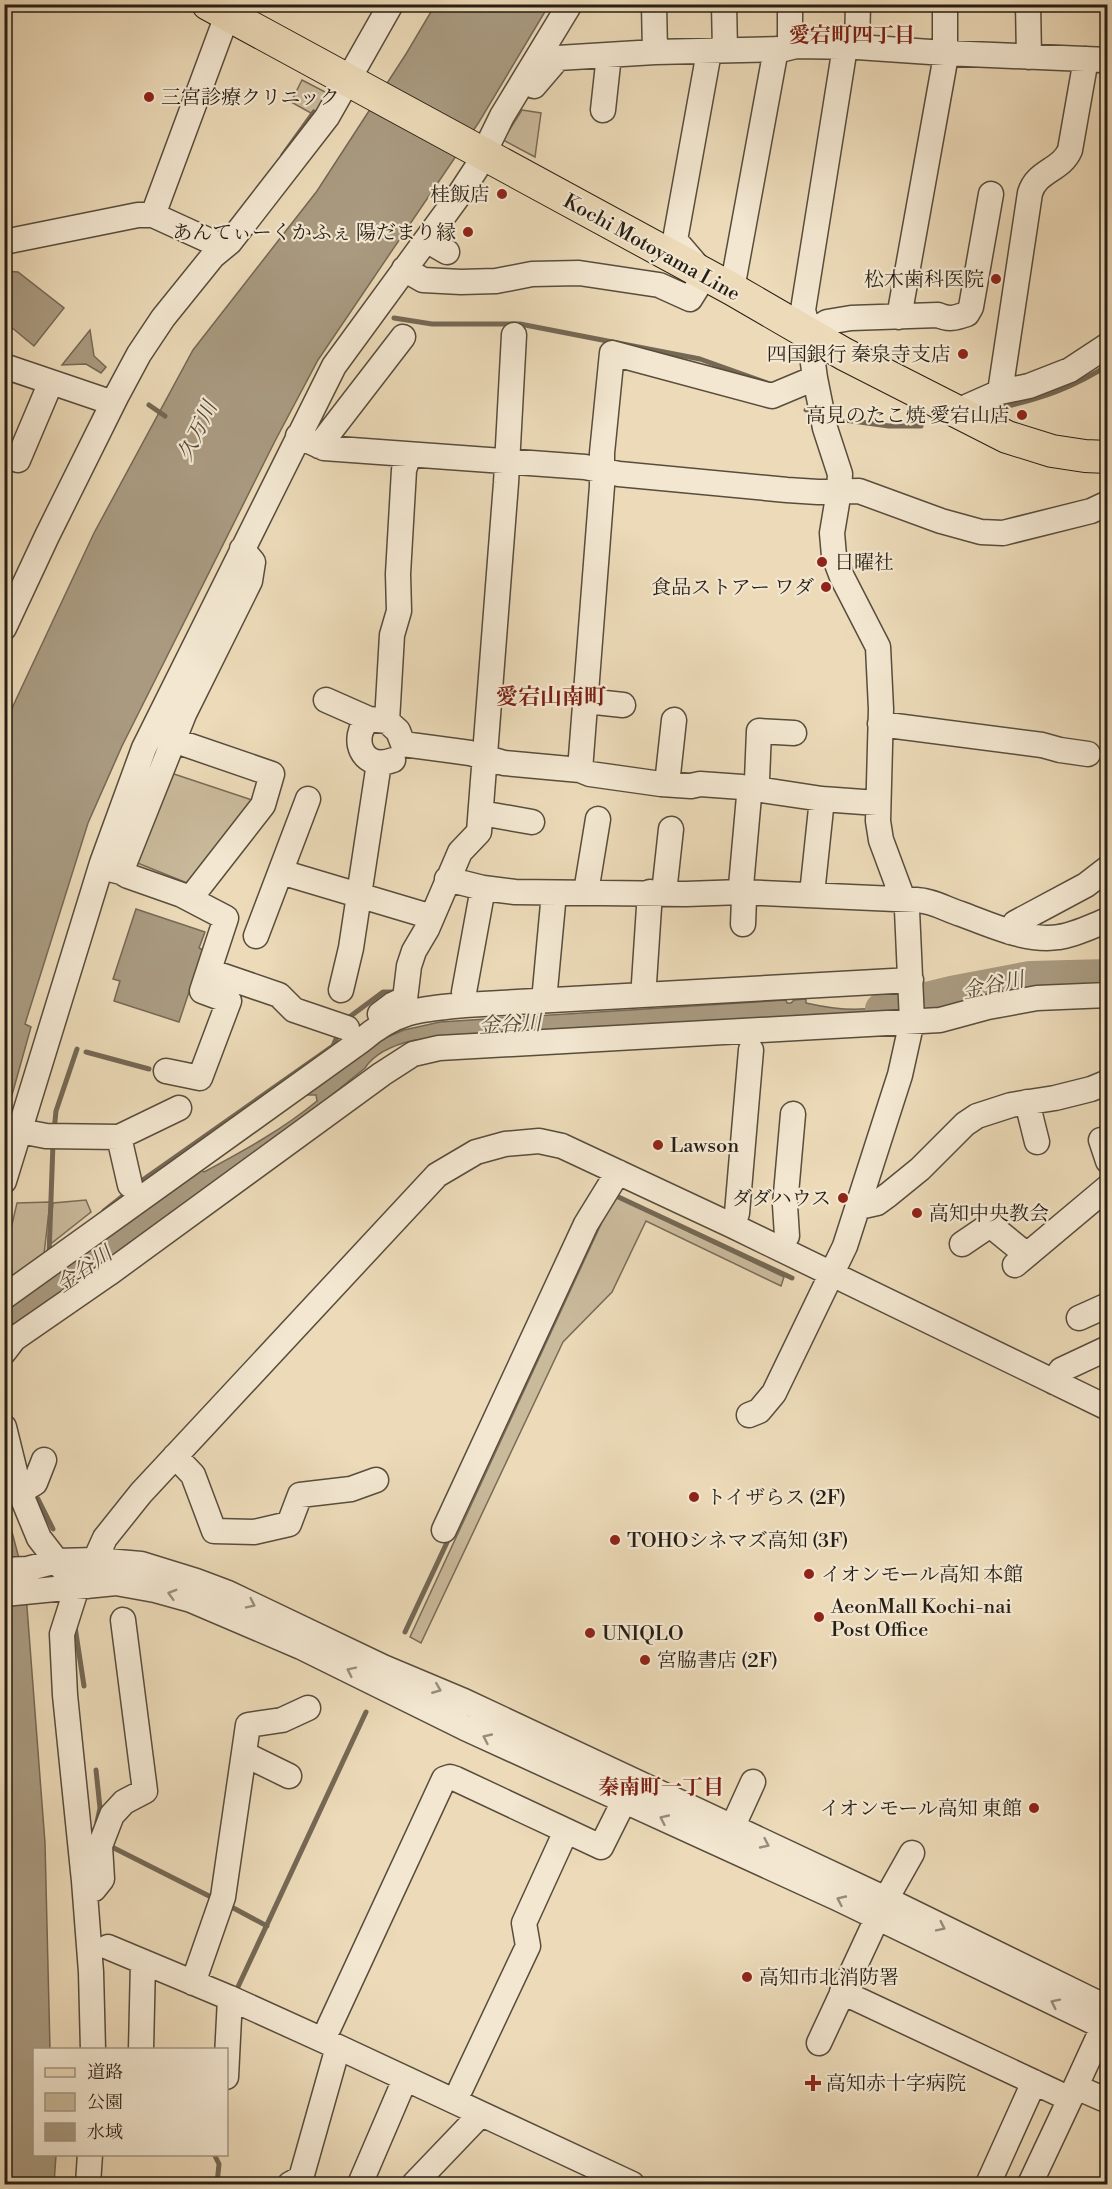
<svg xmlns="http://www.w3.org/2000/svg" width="1112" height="2189" viewBox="0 0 1112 2189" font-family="'Libre Bodoni','Noto Serif JP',serif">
  <rect width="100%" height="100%" fill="#ecdab8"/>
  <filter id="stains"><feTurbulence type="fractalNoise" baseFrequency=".00333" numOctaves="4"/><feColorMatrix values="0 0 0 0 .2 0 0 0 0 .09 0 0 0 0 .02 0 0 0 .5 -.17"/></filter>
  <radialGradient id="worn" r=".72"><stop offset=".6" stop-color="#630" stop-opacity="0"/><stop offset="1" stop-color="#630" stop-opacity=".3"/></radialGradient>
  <path fill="#caba9c" stroke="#786c58" stroke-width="1.5" d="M302 80 331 95 318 117 291 102Z
    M522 110 541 113 535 157 503 140Z
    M168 772 255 801 192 885 135 862Z
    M614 1196 784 1277 781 1286 646 1221 612 1292 563 1342 421 1643 410 1637Z
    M86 1200 91 1212 48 1246 53 1203Z
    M50 1202 44 1254 5 1287V1254L17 1203Z"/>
  <path fill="#a99a80" stroke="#756855" stroke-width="1.5" d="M435 5H549L479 122 318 360 275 441 122 746 88 823 25 1024 31 1027 5 1120V731L13 706 94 533 193 350 317 191 406 54Z
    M5 271 18 272 64 308 34 346 5 322Z
    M90 330 94 356 106 367 101 373 86 364 62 365Z
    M136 909 205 932 199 948 203 950 179 1022 114 1001 120 981 113 979Z
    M904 994V1008L866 1014 415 1040C397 1044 376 1051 365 1068L323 1102 315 1111 5 1342V1310L13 1303 201 1170 204 1172C243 1151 282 1130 317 1101L316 1095H304L358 1054 385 1038 404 1030 440 1022 786 1000 787 1003H791L794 1000 806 999V1003C828 1008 856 1012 878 1007 887 1005 895 997 904 994Z
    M4 1502 25 1581 45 1843 50 2049 34 2050V2154L56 2155 54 2184H5Z"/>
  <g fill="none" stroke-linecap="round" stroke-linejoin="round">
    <path stroke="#756855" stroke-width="5" d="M283 155 314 112
      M394 318 432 324H520L700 359 778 387
      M149 405 165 416
      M1004 407C1042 398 1075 387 1108 365
      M806 410 815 413
      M830 418 889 426H921
      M344 1021 383 992H400
      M86 1052 149 1069
      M54 1131 56 1111 77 1049
      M137 1184 333 1046 339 1032
      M612 1194 792 1278
      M104 1211 128 1192
      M50 1253 49 1255 53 1143
      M38 1499 53 1529
      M75 1627 84 1686
      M405 1632 450 1536
      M96 1770 100 1808 97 1822
      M108 1845 215 1899
      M226 1904 267 1926
      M240 1991 237 1989 366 1712
      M214 2154 219 2164 217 2184
      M637 2178 652 2184"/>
    <path stroke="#a99a80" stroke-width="32" d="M881 1009 951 992 1030 977 1108 975"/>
    <defs>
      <path id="minor" d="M654 4 655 52
        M724 4 725 50
        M1028 4 1029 57
        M790 47V4
        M857 47 858 4
        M534 86 558 58 655 52 784 49 796 46 857 47 945 53 1108 60
        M603 110 609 55
        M153 215 222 29 233 4
        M426 240 447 252
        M4 242 138 215H153L223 247
        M404 269 423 280 461 282 496 281 532 274 579 273 659 285 690 299 705 275 675 240 709 52
        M732 289 776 49
        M899 317 945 61V4
        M809 334 827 322 851 318 938 315C949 320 955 318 967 314L971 307 991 194
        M4 366 113 403
        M1000 392 1030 193C1037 170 1061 171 1070 150L1086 59
        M957 411 1000 392 1029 386 1070 370 1108 345
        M298 436 324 448 585 467 619 474 787 490 818 492 859 491 941 521 981 532 1003 533 1091 511 1108 503
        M319 446 403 337
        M409 455 404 470 398 574 399 611 392 635 387 721 398 731 403 744 470 753 504 763 580 770 590 774 661 784 691 786 700 784 742 787 822 799 877 803
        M18 460 51 382
        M4 628 47 536 117 395 139 354 163 318 213 256 230 242 327 117 391 4
        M326 700 369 719
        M586 701 623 705
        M387 721 369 719C349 737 362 772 393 760
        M880 724 1042 745 1060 750 1088 754
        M173 740 272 774 263 805 196 891
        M580 770 602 486V453L612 353 772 396 815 378
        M667 784 674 720
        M481 813 532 822
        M101 867 121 872 184 714 250 581 253 562 242 549
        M121 872 128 876 182 895 226 918 202 991 229 1001 200 1078 166 1071
        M281 872 432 917
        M447 879 483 888 515 892 686 894 742 892 917 900C934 901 945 909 961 914 991 925 1026 942 1059 937 1075 935 1092 926 1108 920
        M586 892 598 819
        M664 893 671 829
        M812 894 822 799
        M743 924 744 899 741 886 749 796 757 780 759 731 794 733
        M1010 932 1015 923 1086 885 1108 868
        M256 936 308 799
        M209 971 279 995 294 1010 347 1028
        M644 983 650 892
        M341 990 351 948 379 763
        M545 990 554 893
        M464 992 483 888
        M380 1014 392 1005 405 999 409 966 414 951 427 929 460 852 479 832 506 483 514 335
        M1027 1102 1037 1142
        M20 1131 46 1136 119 1137 179 1108
        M119 1137 130 1185
        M1101 1140 1108 1161
        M4 1181 102 863 144 748 334 366 459 195 476 169 502 116 570 4
        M859 1207 877 1203 888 1195 920 1169 965 1124 977 1116 1011 1105 1055 1098 1091 1089 1108 1082
        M733 1226 737 1213 751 1050
        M787 1236 785 1205 793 1114
        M962 1244 990 1225 1027 1255
        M1015 1265 1108 1187
        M4 1297 362 1040C397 1010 421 1009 465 1005L911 980
        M1079 1318 1108 1305
        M4 1352 14 1339 108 1274 382 1074 413 1054 439 1048 940 1020 988 1007 1037 998 1108 995
        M1054 1382 1061 1370 1108 1348
        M749 1415 759 1411 774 1393 845 1246 900 1075 912 1021 907 910 881 840 878 821 881 709 878 647 842 577 834 556 832 533 839 491 840 474 825 428 815 378 809 334 803 310 845 47
        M4 1427 20 1492 39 1538 77 1587 62 1634 65 1695 84 1881 91 1972 93 2050
        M175 1456 193 1475 214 1531 254 1532 289 1524 300 1495 351 1489 376 1480
        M20 1492 35 1483 44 1460
        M444 1530 586 1224 618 1172
        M4 1570 27 1569 57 1561 95 1560 141 1564 196 1581 228 1593 383 1667 464 1701 886 1899 1108 2008
        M88 1586 95 1560 105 1538 141 1493 437 1175 476 1152 505 1144 539 1141 562 1146 733 1226 1108 1408
        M4 1594 116 1583 155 1590 191 1600 301 1647 465 1728 837 1898 1108 2029
        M244 1754 289 1776
        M732 1828 753 1782
        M94 1889 102 1879 100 1846 112 1815 124 1802 145 1791 123 1620
        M108 1947 230 1998 338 2047 632 2184
        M193 1983 223 1897 248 1725 282 1720 308 1708
        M842 1992 1070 2099 1030 2184
        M329 2027 444 1779 450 1777 456 1779 601 1847 624 1801
        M819 2043 886 1899 912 1853
        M141 2050 143 1962
        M226 2077 230 1998
        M1076 2087 1108 2101
        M461 2088 528 1946 524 1923 566 1831
        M1070 2099 1103 2027
        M88 2184 90 2154
        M290 2184 301 2178 338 2047
        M360 2184 405 2079
        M414 2184 481 2114
        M988 2184 1034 2082"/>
      <path id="major" d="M208 4 732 289 844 354 1007 437 1052 451 1085 456 1108 457"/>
    </defs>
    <use href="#minor" stroke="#584d3d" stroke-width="27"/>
    <use href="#major" stroke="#261e14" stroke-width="34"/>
    <use href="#minor" stroke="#f3e7d1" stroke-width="24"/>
    <use href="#major" stroke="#ecdab8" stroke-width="32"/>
  </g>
  <defs><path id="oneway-chevron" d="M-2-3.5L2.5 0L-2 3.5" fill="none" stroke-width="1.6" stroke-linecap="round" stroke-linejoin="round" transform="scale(1.5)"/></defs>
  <g stroke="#978d7c">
    <use href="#oneway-chevron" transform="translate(172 1594) rotate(-164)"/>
    <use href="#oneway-chevron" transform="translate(251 1604) rotate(26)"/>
    <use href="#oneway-chevron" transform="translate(351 1671) rotate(-154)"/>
    <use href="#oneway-chevron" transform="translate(437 1689) rotate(22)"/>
    <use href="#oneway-chevron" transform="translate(487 1738) rotate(-155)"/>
    <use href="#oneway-chevron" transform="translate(664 1819) rotate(-155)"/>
    <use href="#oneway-chevron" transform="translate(765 1844) rotate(25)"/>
    <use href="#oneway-chevron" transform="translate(841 1900) rotate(-155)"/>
    <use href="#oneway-chevron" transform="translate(941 1927) rotate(26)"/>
    <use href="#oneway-chevron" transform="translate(1055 2003) rotate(-154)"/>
  </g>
  <g fill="#8f2418" stroke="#f3e7d1" stroke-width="2">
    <circle cx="149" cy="97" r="6"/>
    <circle cx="502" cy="194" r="6"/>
    <circle cx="468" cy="232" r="6"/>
    <circle cx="996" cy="279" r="6"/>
    <circle cx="963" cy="354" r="6"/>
    <circle cx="1022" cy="415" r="6"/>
    <circle cx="822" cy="562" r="6"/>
    <circle cx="826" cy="587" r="6"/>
    <circle cx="658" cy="1145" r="6"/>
    <circle cx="843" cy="1198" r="6"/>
    <circle cx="917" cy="1213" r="6"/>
    <circle cx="694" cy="1497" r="6"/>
    <circle cx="615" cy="1540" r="6"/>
    <circle cx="809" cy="1574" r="6"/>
    <circle cx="819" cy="1617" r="6"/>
    <circle cx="590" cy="1633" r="6"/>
    <circle cx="645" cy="1660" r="6"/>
    <circle cx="1034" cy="1808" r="6"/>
    <circle cx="747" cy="1977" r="6"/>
    <path d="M810 2074h6v6h6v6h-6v6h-6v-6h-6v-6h6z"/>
  </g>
  <g text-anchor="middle" stroke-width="4.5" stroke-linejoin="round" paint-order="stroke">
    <g font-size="20" fill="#261e14" stroke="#f3e7d1" text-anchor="start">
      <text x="161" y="104">三宮診療クリニック</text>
      <text x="490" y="201" text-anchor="end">桂飯店</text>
      <text x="456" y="239" text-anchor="end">あんてぃーくかふぇ 陽だまり縁</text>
      <text x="984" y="286" text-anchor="end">松木歯科医院</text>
      <text x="951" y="361" text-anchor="end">四国銀行 秦泉寺支店</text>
      <text x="1010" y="422" text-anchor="end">高見のたこ焼 愛宕山店</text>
      <text x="834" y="569">日曜社</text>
      <text x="814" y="594" text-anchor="end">食品ストアー ワダ</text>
      <text x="670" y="1152">Lawson</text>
      <text x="831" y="1205" text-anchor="end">ダダハウス</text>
      <text x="929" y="1220">高知中央教会</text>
      <text x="706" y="1504">トイザらス (2F)</text>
      <text x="627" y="1547">TOHOシネマズ高知 (3F)</text>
      <text x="821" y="1581">イオンモール高知 本館</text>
      <text x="831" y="1613">AeonMall Kochi-nai<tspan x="831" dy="23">Post Office</tspan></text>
      <text x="602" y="1640">UNIQLO</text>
      <text x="657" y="1667">宮脇書店 (2F)</text>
      <text x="1022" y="1815" text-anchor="end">イオンモール高知 東館</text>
      <text x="759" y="1984">高知市北消防署</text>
      <text x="826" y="2090">高知赤十字病院</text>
    </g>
    <g font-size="20" fill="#261e14" stroke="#f3e7d1">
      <text transform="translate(652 247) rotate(29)" y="7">Kochi Motoyama Line</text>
    </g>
    <g font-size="21" font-weight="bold" fill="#7a1f14" stroke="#f3e7d1">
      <text x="852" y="42">愛宕町四丁目</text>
      <text x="661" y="1794">秦南町一丁目</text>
    </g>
    <g font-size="21" font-style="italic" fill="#54493a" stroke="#f3e7d1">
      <text transform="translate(197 431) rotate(-64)" y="7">久万川</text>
      <text transform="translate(993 985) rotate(-12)" y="7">金谷川</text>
      <text transform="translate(510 1024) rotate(-3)" y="7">金谷川</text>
      <text transform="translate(84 1269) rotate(-35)" y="7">金谷川</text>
    </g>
    <g font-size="22" font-weight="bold" fill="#7a1f14" stroke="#f3e7d1">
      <text x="551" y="704">愛宕山南町</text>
    </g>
  </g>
  <rect width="1112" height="2189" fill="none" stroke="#ecdab8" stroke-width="24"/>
  <rect x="6" y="6" width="1100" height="2177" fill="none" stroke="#261e14" stroke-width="3"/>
  <rect x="12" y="12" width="1088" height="2165" fill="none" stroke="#261e14" stroke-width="1.5"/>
  <rect x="33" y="2048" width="195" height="108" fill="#f3e7d1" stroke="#a19785" stroke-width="1.5"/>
  <rect x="45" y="2068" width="30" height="9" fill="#ecdab8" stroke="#a19785" stroke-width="1.5"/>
  <text x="87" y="2078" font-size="18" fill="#261e14">道路</text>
  <rect x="45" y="2093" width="30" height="18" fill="#caba9c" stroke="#a19785" stroke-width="1.5"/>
  <text x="87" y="2108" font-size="18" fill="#261e14">公園</text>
  <rect x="45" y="2123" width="30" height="18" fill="#a99a80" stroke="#a19785" stroke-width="1.5"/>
  <text x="87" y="2138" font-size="18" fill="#261e14">水域</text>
  <rect width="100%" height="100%" filter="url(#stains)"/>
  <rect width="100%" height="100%" fill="url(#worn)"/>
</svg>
